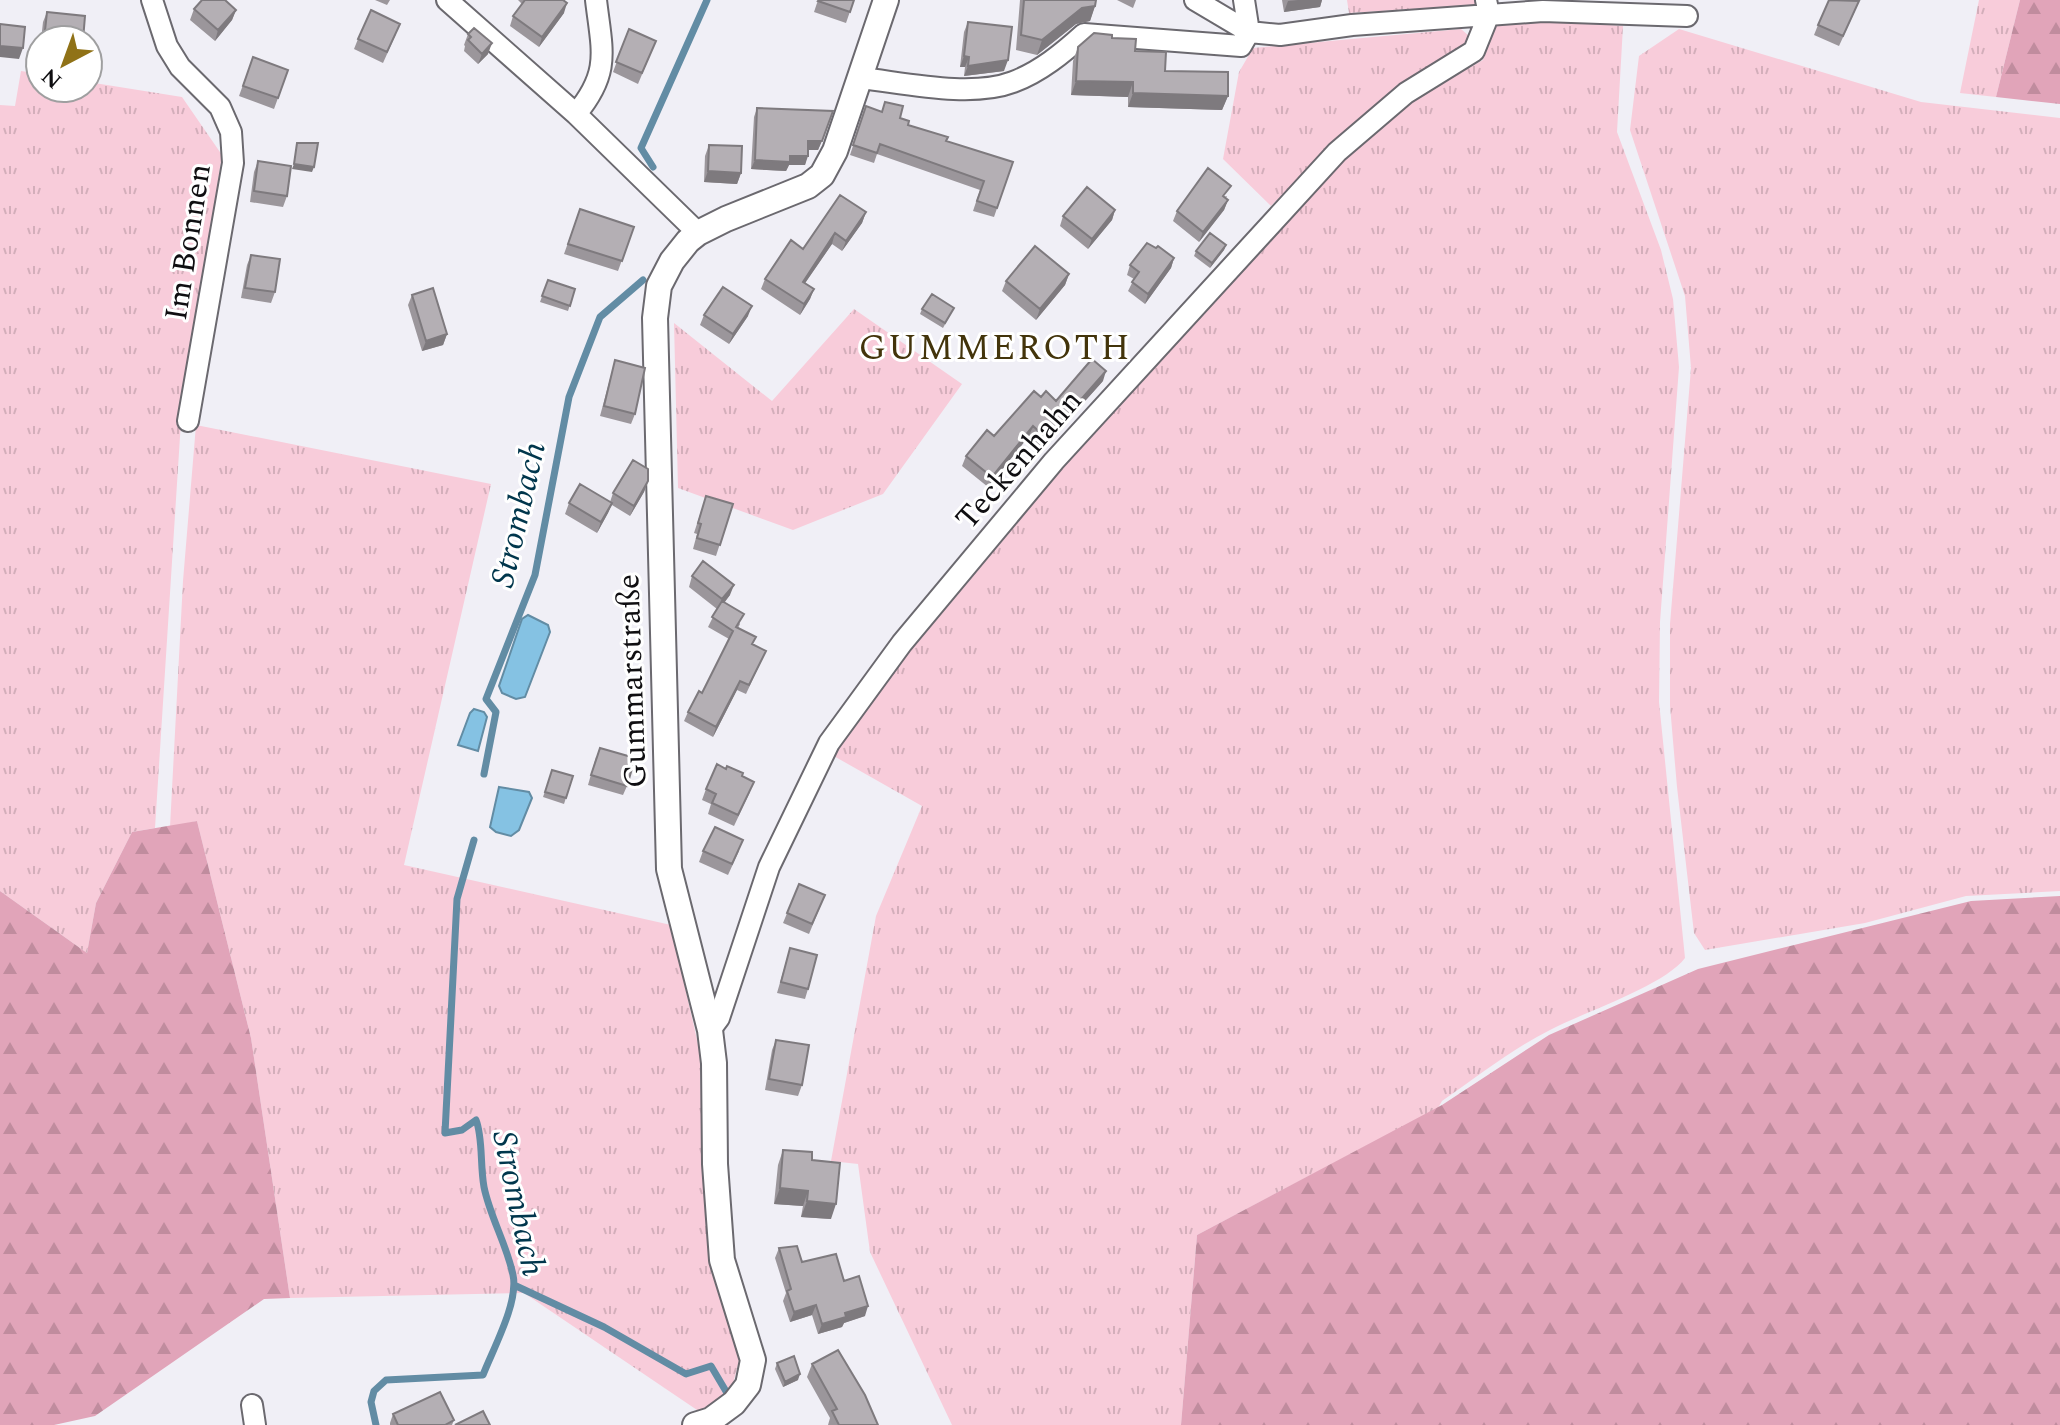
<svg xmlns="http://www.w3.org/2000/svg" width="2060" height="1425" viewBox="0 0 2060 1425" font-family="Spectral,serif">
  <defs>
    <pattern id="grass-tufts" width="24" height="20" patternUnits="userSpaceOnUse" patternTransform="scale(2)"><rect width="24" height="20" fill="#f8ccda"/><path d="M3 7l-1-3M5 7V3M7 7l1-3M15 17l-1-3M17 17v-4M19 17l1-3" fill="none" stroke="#d3aeba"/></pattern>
    <pattern id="forest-firs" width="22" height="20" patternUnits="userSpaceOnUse" patternTransform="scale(2)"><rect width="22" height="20" fill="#e1a4b9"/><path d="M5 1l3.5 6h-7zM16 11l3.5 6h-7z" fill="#c08c9e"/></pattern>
  </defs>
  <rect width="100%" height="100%" fill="#f0eff6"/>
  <path fill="url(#grass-tufts)" d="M1347 0H1476L1477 5 1349 13Z
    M1979 0H2020L1996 97 1960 93Z
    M1543 20 1623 26 1617 132 1661 250 1673 299 1679 367 1660 622 1659 702 1685 958C1664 986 1584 1012 1550 1030 1512 1049 1477 1077 1442 1101L1438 1108 1197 1235 1181 1425H952L870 1252 858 1164 831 1161 876 916 922 806 832 755 907 647 1059 470 1341 157 1412 100 1483 60 1497 22Z
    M1461 29 1469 36 1467 45 1396 88 1331 145 1271 206 1223 159 1239 72 1253 48Z
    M1679 29 1921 102 2060 118V891L1966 896 1865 923 1705 950 1694 933 1677 787 1670 706V624L1691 368 1685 296 1630 130 1639 56Z
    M21 71 40 74V88H88V82L182 97 222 155 181 421 155 828 132 832 96 903 87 953 0 891V105L15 106Z
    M854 309 962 384 883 494 793 530 678 488 674 323 772 401Z
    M196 425 491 484 404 865 671 925 700 1053 702 1156 711 1271 740 1357 731 1391 700 1412 524 1293 290 1298 251 1038 197 821 170 827 183 581Z"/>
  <path fill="url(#forest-firs)" d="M2020 0H2060V104L1996 97Z
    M197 821 251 1038 290 1298 264 1299 95 1416 54 1425H0V891L87 953 96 903 132 832Z
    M2060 896V1425H1181L1197 1235 1442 1105 1549 1035 1698 969 1971 901Z"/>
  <path fill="#85c2e3" stroke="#628ca4" stroke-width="2" d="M528 615 548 625 550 632 525 697 516 699 502 693 499 686 522 619Z
    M474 709 484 712 487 717 478 751 458 745 470 713Z
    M499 787 529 792 532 798 519 830 511 836 496 832 490 827Z"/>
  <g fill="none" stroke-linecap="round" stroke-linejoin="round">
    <path stroke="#628ca4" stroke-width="7" d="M653 167 641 148 707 0
      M484 774 496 712 486 699 535 575 569 397 600 317 643 280
      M514 1285 604 1327 686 1374 711 1366 727 1393
      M376 1425 371 1402 374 1391 386 1380 483 1375C493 1349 519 1302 513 1275 507 1245 490 1217 484 1187 480 1166 483 1137 476 1120L462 1130 445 1133 457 899 474 840"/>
    <defs>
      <path id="minor" d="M152 0 167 46 180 67 220 107 231 132 233 163 188 421
        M447 0 576 114 698 233
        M1195 0 1249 32 1280 35 1352 25 1543 11 1687 16
        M861 78C905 83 971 98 1013 82 1040 72 1063 53 1084 34L1241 46 1249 32 1244 0
        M576 114C611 72 602 51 596 0
        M710 1030 719 1018 769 867 829 743 902 643 1054 461 1337 152 1406 93 1474 51 1489 14 1486 0
        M252 1405 255 1425"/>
      <path id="tertiary" d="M695 1425 711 1420 734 1403 748 1385 753 1360 722 1260 715 1164 714 1063 710 1030 669 869 655 318 659 286 672 261 688 241 698 233 726 219 808 186 822 175 835 151 886 0"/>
    </defs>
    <use href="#minor" stroke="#6b696f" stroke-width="24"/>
    <use href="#tertiary" stroke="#6b696f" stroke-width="28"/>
    <use href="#minor" stroke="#fff" stroke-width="20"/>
    <use href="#tertiary" stroke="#fff" stroke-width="24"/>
  </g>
  <path fill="#9b969b" d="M375 0H390L387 5Z
    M518 0H563L564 13 539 47 510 26 513 16 522 4Z
    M818 0H854L846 23 814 12Z
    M1020 0H1096L1095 6 1090 21 1076 24 1037 55 1016 50Z
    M1117 0H1136L1133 8Z
    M1282 0H1322L1320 7 1284 12Z
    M194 9 236 10 232 20 215 41 190 20Z
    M1855 11 1839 46 1814 35 1818 25Z
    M47 12 83 40H41L43 22Z
    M968 22 1004 71 964 76 965 67H960L964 32Z
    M629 29 656 41 638 84 613 72Z
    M396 34 383 63 354 49 358 39Z
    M468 34 488 54 478 64 464 51 465 46 464 45Z
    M1112 38 1135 51 1165 71 1228 96 1222 110 1128 107V97L1071 95 1073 61 1078 47Z
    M253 57 278 98 274 109 239 96Z
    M885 102 900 118 908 125 946 141 1013 162 994 217 973 211 980 190 877 154 874 163 850 155 866 106 882 112Z
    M757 108 833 111 818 150H808L805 165H789L786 171 751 169 754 117Z
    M709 145 741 173 737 184 704 182 705 156Z
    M258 161 287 196 283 207 250 202 254 172Z
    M1227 196 1226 198 1228 200 1224 210 1199 242 1173 221 1177 211Z
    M580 209 634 227 618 271 564 254Z
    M1115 210 1112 220 1088 249 1060 226 1063 216Z
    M866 212 862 223 842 251 832 244 805 283 814 289 810 299 800 315 761 289 765 279 803 249Z
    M1226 245 1224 250 1210 268 1194 256 1196 251Z
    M1156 248 1174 258 1171 268 1145 304 1128 291 1134 279 1127 275 1130 265Z
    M251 255 275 292 271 303 241 298 247 265Z
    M1069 274 1065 285 1036 320 1002 291 1006 281Z
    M548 280 575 289 568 311 540 302Z
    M412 295 447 334 443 345 422 351 408 305Z
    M954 308 943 328 920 314 922 309Z
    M704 315 748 316 729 344 700 325Z
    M615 360 635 414 631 424 600 416Z
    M1103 381 1051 439 1047 437 1040 446 1029 436 988 487 962 466 966 456 994 436 1041 397 1056 401Z
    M648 481 644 492 630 516 612 505 608 513 597 533 565 514 569 503 610 502 613 493Z
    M706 496 733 504 716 556 693 549 697 534 694 533Z
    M692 576 730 595 724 602 740 624 738 628 753 644 766 651 746 694 737 690 713 737 684 721 688 712 702 693 729 639 708 627 717 609 689 587Z
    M596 757 627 786 623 795 588 785Z
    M552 770 573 776 564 804 543 797Z
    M742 776 750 792 734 826 708 814 711 804 702 800 706 789Z
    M703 851H739L728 875 699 862Z
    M799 884 821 905 809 934 783 923Z
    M790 948 808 989 805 999 777 993Z
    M776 1040 802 1085 798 1096 765 1090 772 1050Z
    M783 1150 812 1160 831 1219 801 1217 803 1206 774 1204 778 1165Z
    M779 1248 802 1262 844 1281 865 1316 844 1323 842 1327 818 1334 812 1315 790 1322 783 1301 786 1293 775 1258Z
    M777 1363 798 1380 783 1387 775 1369Z
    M812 1364 878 1425H828L830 1418 807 1377Z
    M393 1414 454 1420 452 1425H390V1423Z"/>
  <path fill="#7e7a7e" d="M1298 0H1322L1320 7 1284 12 1288 1Z
    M567 3 564 13 539 47 542 37Z
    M1095 6 1090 21 1076 24 1037 55 1042 40 1082 8Z
    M236 10 232 20 215 41 218 30Z
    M492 43 488 54 478 64 482 54Z
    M0 46 23 48 19 59 0 57Z
    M964 56 969 57 965 67H960Z
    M1008 60 1004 71 964 76 968 66Z
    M1076 81 1133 82 1128 97 1071 95Z
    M1133 93 1228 96 1222 110 1128 107Z
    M808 141H822L818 150H805Z
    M790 156H808L805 165H789L786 171 751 169 755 160Z
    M294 164 314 167 312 172 292 169Z
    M708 171 741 173 737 184 704 182Z
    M1228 200 1224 210 1199 242 1203 232Z
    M1115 210 1112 220 1088 249 1092 239Z
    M866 212 862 223 842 251 846 241Z
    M835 233 832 244 799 292 803 282Z
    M1226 245 1224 250 1210 268 1212 263Z
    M1174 258 1171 268 1145 304 1148 294Z
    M1069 274 1065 285 1036 320 1040 309Z
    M814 289 810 299 800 315 804 304Z
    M752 306 748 316 729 344 733 334Z
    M447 334 443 345 422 351 426 341Z
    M1106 371 1103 381 1051 439 1055 429Z
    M1033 426 1029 436 988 487 992 477Z
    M1051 426 1047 437 1040 446 1043 435Z
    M648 481 644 492 630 516 634 506Z
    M612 503 608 513 597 533 601 522Z
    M734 585 730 595 719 610 722 599Z
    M740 681 737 690 713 737 716 727Z
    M780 1188 808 1191 803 1206 774 1204Z
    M807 1201 836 1204 831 1219 801 1217Z
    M816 1305 812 1315 790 1322 794 1312Z
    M868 1306 865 1316 844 1323 842 1327 818 1334 822 1324 845 1313Z
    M800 1374 798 1380 783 1387 785 1382Z"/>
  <path fill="#b4afb4" stroke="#7e7a7e" stroke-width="2" d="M202 0H225L236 10 218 30 194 9Z
    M525 0H563L567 3 542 37 513 16Z
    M819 0H854L850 12 818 1Z
    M1024 0H1096L1095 6 1082 8 1042 40 1021 35Z
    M1829 0 1859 1 1843 36 1818 25Z
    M371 10 400 24 387 52 358 39Z
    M47 12 85 16 83 40H44Z
    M968 22 1012 27 1008 60 968 66 969 57 964 56Z
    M0 24 25 27 23 48 0 46Z
    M474 28 492 43 482 54 468 40 471 37 468 34Z
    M629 29 656 41 642 73 616 62Z
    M1094 33 1112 35V38L1136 39 1135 51 1166 52 1165 71 1228 72V96L1133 93V82L1076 81 1078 47Z
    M253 57 288 70 278 98 243 86Z
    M885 102 903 106 900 118 909 121 908 125 948 137 946 141 1013 162 997 208 977 201 984 181 880 144 877 153 853 145 866 106 882 112Z
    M757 108 833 111 822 141H808V156H790V162L755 160Z
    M297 143H318L314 167 294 164Z
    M709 145 742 146 741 173 708 171Z
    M258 161 291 166 287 196 254 191Z
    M1208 168 1231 186 1223 196 1228 200 1203 232 1177 211Z
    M1087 187 1115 210 1092 239 1063 216Z
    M840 195 866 212 846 241 835 233 803 282 814 289 804 304 765 279 791 240 803 249Z
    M580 209 634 227 622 261 568 244Z
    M1210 233 1226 245 1212 263 1196 251Z
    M1147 243 1156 248 1158 246 1174 258 1148 294 1132 282 1139 272 1130 265Z
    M1035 246 1069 274 1040 309 1006 281Z
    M251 255 280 259 275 292 245 288Z
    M548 280 575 289 570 306 542 296Z
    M723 287 752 306 733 334 704 315Z
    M433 288 447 334 426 341 412 295Z
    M932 294 954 308 945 323 922 309Z
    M1092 359 1106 371 1055 429 1051 426 1043 435 1033 426 992 477 966 456 987 430 994 436 1034 391 1041 397 1046 391 1056 401Z
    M615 360 645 368 635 414 604 406Z
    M633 460 648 469V481L634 506 613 493Z
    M580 484 612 503 601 522 569 503Z
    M706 496 733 504 720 545 697 538 701 524 698 523Z
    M703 561 734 585 722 599 692 576Z
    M722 601 744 614 736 627 756 637 752 644 766 651 749 685 740 681 716 727 688 712 699 691 702 693 733 631 712 617Z
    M600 748 635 758 627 786 591 775Z
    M717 764 726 769 727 766 743 773 742 776 754 782 738 815 712 803 716 794 706 789Z
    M552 770 573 776 566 798 545 792Z
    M715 827 743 840 732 864 703 851Z
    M799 884 825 895 812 924 787 913Z
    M790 948 817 955 808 989 781 982Z
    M776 1040 809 1045 802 1085 769 1079Z
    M783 1150 812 1152V1160L840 1163 836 1204 807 1201 808 1191 780 1188Z
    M797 1246 802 1262 836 1254 844 1281 859 1276 868 1306 845 1313 846 1317 822 1324 816 1305 794 1312 787 1291 791 1289 779 1248Z
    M838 1350 865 1395 878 1425H839L832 1411 837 1409 812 1364Z
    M794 1356 800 1374 785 1382 777 1363Z
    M440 1392 454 1420 445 1425H398L393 1414Z
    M483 1411 490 1425H455Z"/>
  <g text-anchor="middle" stroke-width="6" stroke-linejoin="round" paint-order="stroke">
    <g font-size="32" fill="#0f0e11" stroke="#fff">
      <text transform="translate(187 242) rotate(-81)" y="11">Im Bonnen</text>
      <text transform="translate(1018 459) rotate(-49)" y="11">Teckenhahn</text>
      <text transform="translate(631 681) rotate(-92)" y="11">Gummarstraße</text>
    </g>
    <g font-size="34" font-style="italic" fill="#00364c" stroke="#fff">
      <text transform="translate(517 514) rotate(-77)" y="12">Strombach</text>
      <text transform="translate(520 1203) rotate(78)" y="12">Strombach</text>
    </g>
    <g font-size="36" letter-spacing="2" fill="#43340b" stroke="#fff">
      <text x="995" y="359">GUMMEROTH</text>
    </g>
  </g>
  <g transform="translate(64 64) rotate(221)"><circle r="38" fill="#ffffff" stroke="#9f9fa0" stroke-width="2"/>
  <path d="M0-6L14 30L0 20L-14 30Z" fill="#907217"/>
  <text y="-12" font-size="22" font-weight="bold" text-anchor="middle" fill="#0f0e11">N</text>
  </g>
</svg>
